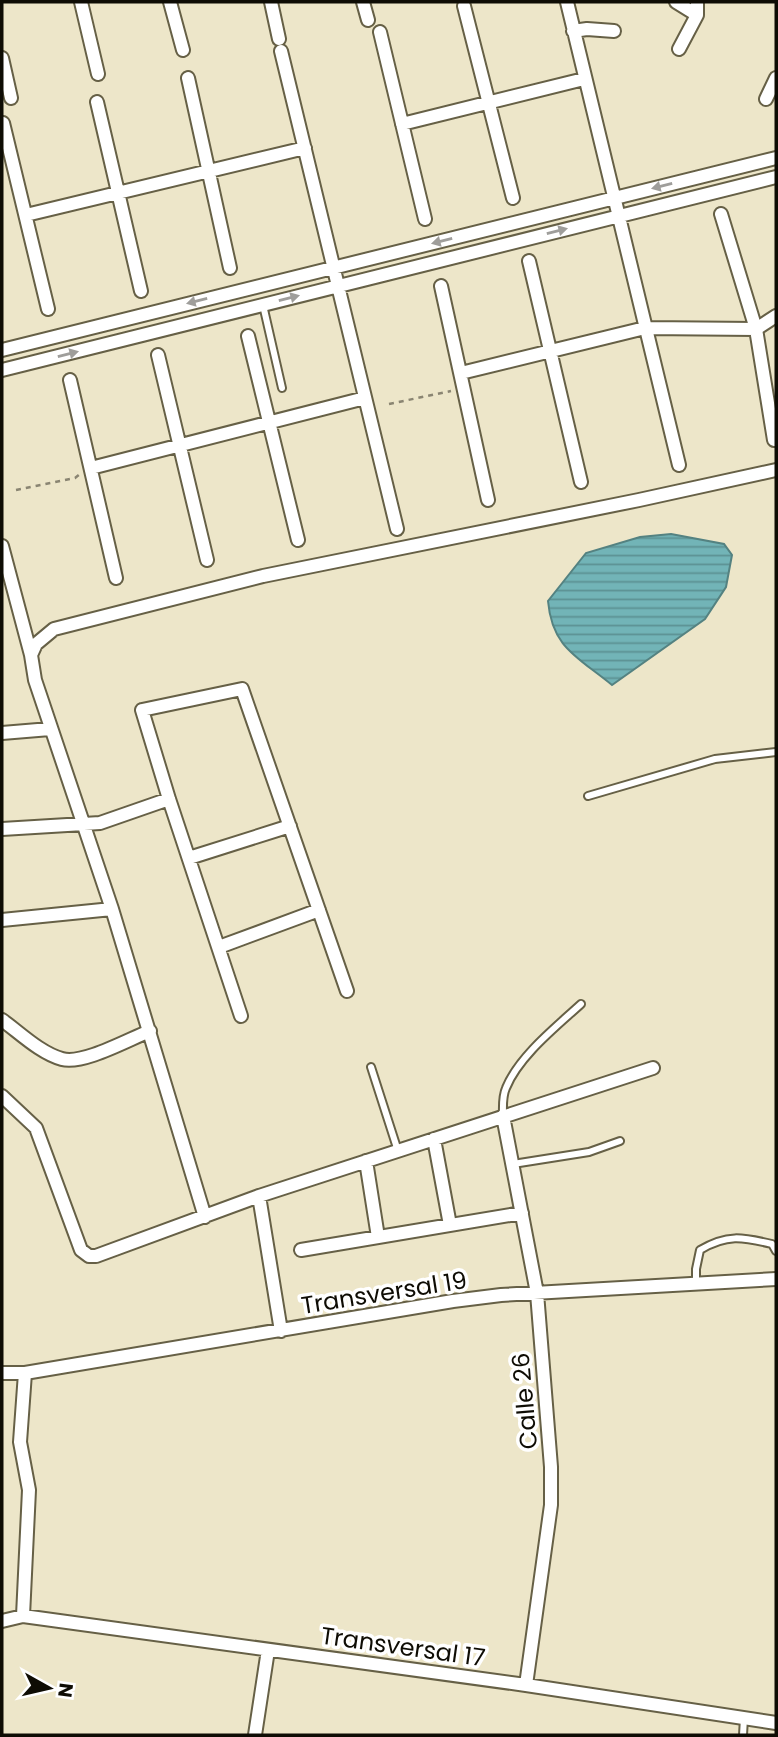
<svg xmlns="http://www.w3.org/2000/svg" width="778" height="1737" viewBox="0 0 778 1737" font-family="Poppins,sans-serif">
  <defs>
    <pattern id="water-rules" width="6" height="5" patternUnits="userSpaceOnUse" patternTransform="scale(1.75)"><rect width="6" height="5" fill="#72b4b7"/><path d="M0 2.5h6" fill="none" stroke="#5c9193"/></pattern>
  </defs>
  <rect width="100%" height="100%" fill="#ede6c9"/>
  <path fill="url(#water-rules)" stroke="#548281" stroke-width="2" d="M671 534 724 544 732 555 726 587 705 619 612 685C578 657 552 648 548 601L586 553 640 537Z"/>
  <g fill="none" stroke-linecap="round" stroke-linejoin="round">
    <defs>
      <path id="service" d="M263 305 282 388
        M588 796 715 759 776 752
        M371 1067 398 1151
        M503 1116C503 1106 502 1097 506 1088 519 1056 556 1027 581 1004
        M513 1164 589 1152 620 1141
        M696 1283V1269L700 1250C727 1234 742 1237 772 1244L776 1251
        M743 1735 744 1718"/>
      <path id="minor" d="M81 2 98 74
        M170 2 183 50
        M271 2 279 39
        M363 2 368 20
        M567 2 679 465
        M676 2 697 15
        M464 6 513 198
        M573 31 587 29 614 31
        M380 32 425 219
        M679 49 697 15V2
        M281 51 397 529
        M2 58 11 98
        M188 78 230 268
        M766 99 776 78
        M97 102 141 291
        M3 123 48 309
        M402 124 584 79
        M721 214 756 329 774 440
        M26 215 305 148
        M529 261 581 482
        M441 286 488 500
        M248 336 298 540
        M2 350 776 158
        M158 355 207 560
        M2 370 776 177
        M461 373 645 328 756 329 776 316
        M70 380 116 578
        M91 468 365 398
        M2 546 31 655 35 680 112 909 205 1217
        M31 655 36 644 54 629 263 576 639 500 776 470
        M2 733 50 729
        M2 829 100 823 169 799
        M189 858 290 826
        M2 920 112 909
        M219 947 319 910
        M241 1016 169 799 142 710 242 689 347 991
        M2 1020C19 1032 40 1053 62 1059 83 1065 129 1039 150 1031
        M2 1096 36 1128 81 1250 89 1256H96L259 1196 653 1068
        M503 1116 537 1293 551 1467V1505L526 1685
        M434 1139 450 1225
        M366 1161 378 1237
        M259 1196 281 1331
        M301 1250 522 1213
        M2 1373H25L453 1301 501 1295 776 1279
        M23 1616 29 1490 20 1442 25 1373
        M2 1621 23 1616 526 1685 776 1723
        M255 1735 268 1650"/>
    </defs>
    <use href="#service" stroke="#666046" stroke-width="10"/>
    <use href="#minor" stroke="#666046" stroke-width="16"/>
    <path stroke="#8a8572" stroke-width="2.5" stroke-dasharray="5 5" stroke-linecap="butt" d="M389 404 451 391
      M16 490 75 478 80 474"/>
    <use href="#service" stroke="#fff" stroke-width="6"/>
    <use href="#minor" stroke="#fff" stroke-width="12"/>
  </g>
  <defs><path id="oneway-solid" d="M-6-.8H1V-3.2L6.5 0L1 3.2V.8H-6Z" transform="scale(1.75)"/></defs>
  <g fill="#9f9e9b">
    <use href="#oneway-solid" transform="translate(662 186) rotate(166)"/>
    <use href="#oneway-solid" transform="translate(557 231) rotate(-14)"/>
    <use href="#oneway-solid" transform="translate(442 241) rotate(166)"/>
    <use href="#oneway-solid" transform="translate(289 298) rotate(-14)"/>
    <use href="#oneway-solid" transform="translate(197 301) rotate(166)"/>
    <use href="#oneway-solid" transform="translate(68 354) rotate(-14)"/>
  </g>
  <g text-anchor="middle" stroke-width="7" stroke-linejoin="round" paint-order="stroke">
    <g font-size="24" fill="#0e0c04" stroke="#fff">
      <text transform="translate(384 1293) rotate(-9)" y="8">Transversal 19</text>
      <text transform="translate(525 1401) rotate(-95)" y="8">Calle 26</text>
      <text transform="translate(403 1647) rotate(8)" y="8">Transversal 17</text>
    </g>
  </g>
  <rect width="778" height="1737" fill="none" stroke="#0e0c04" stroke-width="7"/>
  <g transform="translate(49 1688) rotate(98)" stroke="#ffffff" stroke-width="5" paint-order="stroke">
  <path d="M0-5L12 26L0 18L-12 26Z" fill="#0e0c04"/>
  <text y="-10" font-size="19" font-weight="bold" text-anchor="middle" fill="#0e0c04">N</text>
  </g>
</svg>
